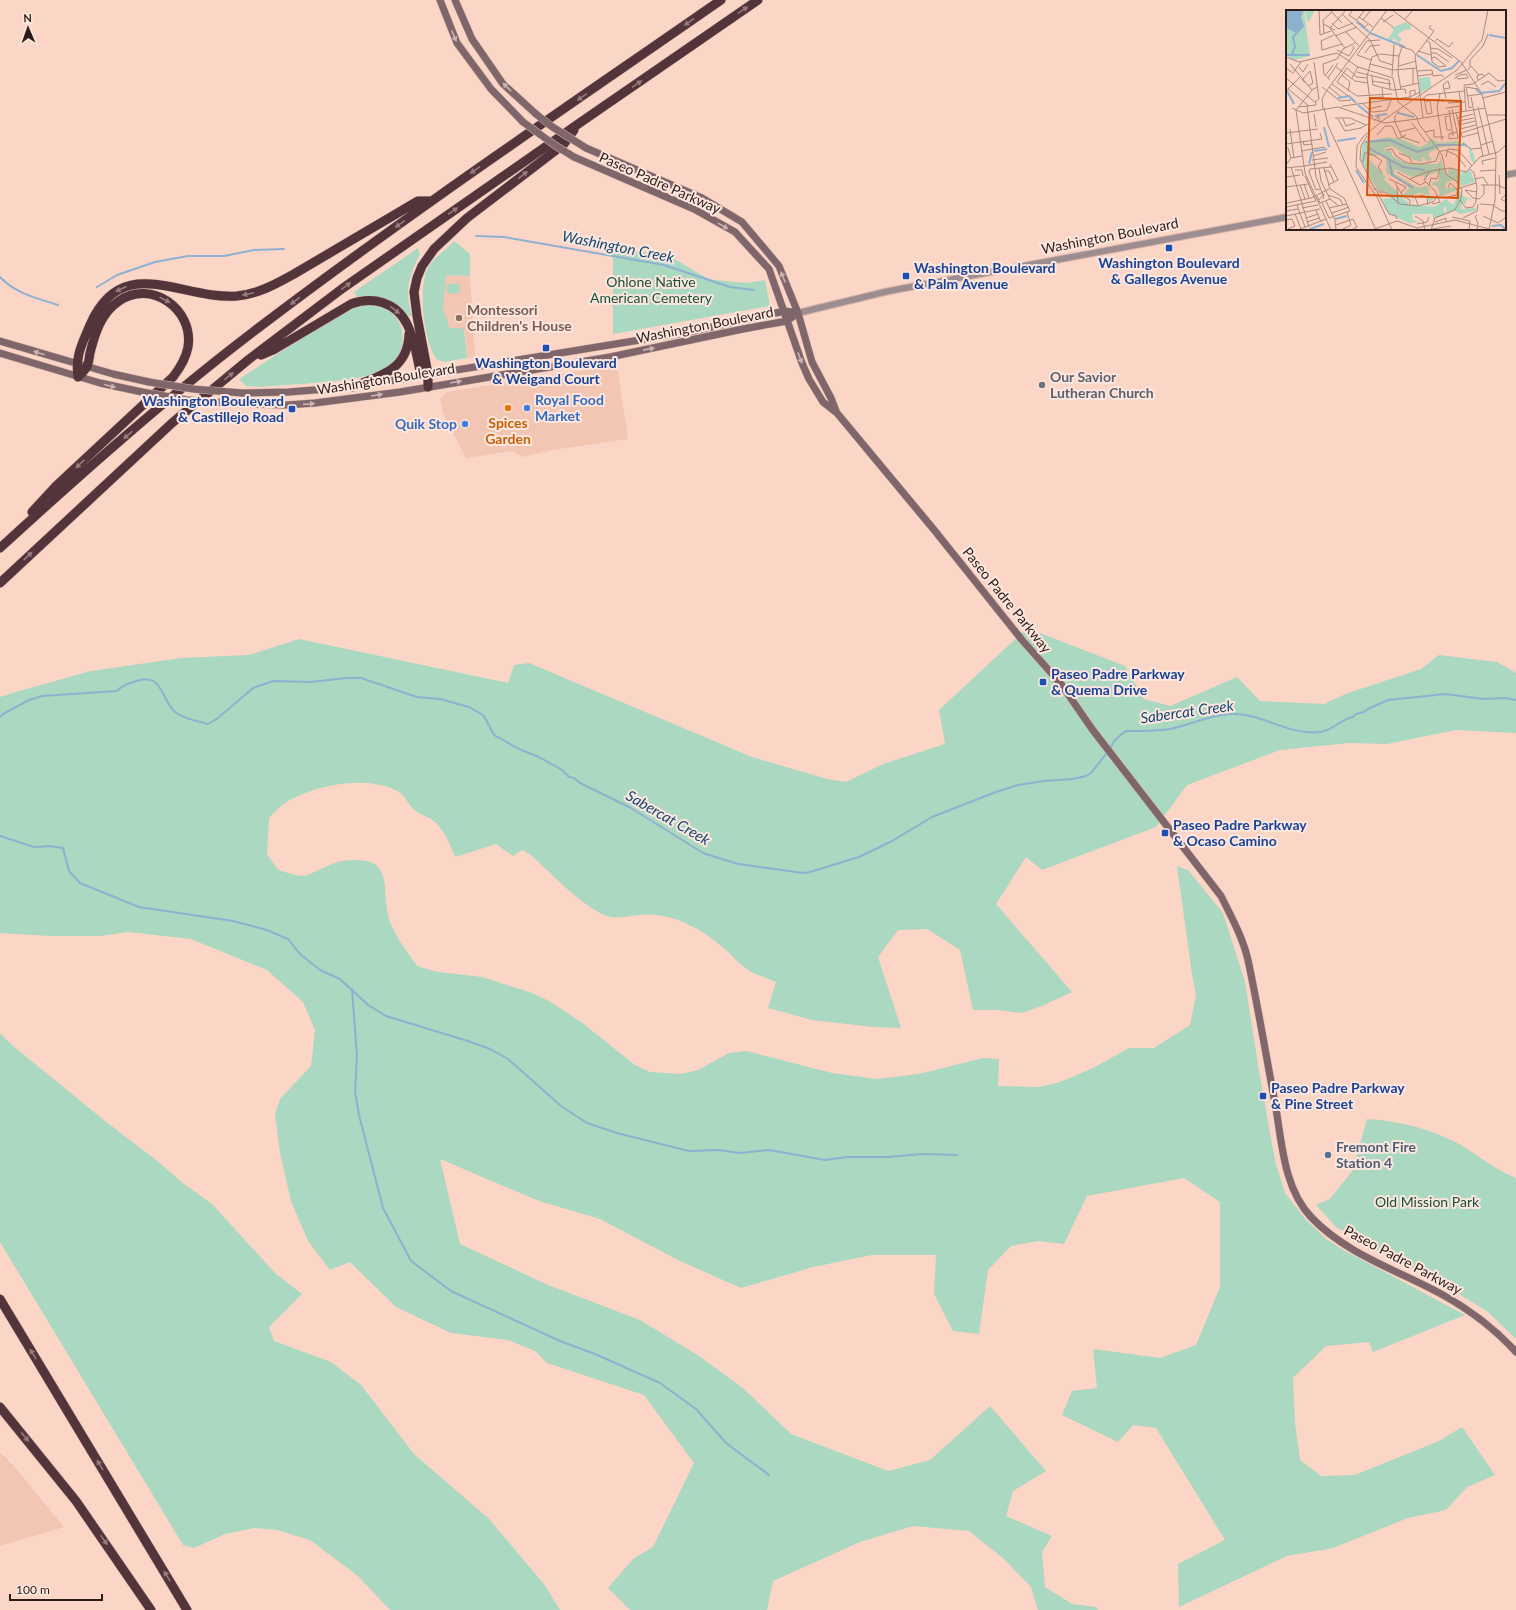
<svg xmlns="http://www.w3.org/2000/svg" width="1516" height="1610" viewBox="0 0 1516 1610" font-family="Lato,sans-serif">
  <rect width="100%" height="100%" fill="#fbd5c6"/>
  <path fill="#f3c6b4" d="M446 275 470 276 475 357 467 358 465 332 461 328H449L448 320H446L443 310Z
    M617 365 628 439 552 450 523 457 512 451 466 458 444 416 440 399 446 392Z
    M0 1452 13 1465 64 1527 0 1546Z"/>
  <path fill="#aad8c0" d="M454 241 470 254V276L446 275 443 310 447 320H448L449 328H461L464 330 467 358 444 362 436 359C424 339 418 293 427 270 431 259 446 250 454 241Z
    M418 248 420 254C409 276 404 291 412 316H409C394 302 379 294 358 298L354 292Z
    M613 248 668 255 705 277 714 280 747 283 765 280 770 306 613 334Z
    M457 283 460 286V293L450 294 447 291 446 287 449 284Z
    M363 303C377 303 392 308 399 322 408 340 400 365 380 372 345 384 297 383 261 387L246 386 239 379 336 316Z
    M1027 628 1125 666 1144 699 1170 706 1237 677 1260 701 1324 704 1348 693 1421 669 1439 655 1497 662 1516 673V733L1456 730 1387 744 1349 743 1280 750 1187 785 1156 827 1042 870 1026 857 996 904 1072 992 1044 1005 1022 1013 997 1010H973L960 950 927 929 898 930 878 957 901 1028 873 1027 812 1020 768 1008 776 982C767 978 756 975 748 970 741 965 734 958 728 952 711 936 691 923 668 917 659 915 650 914 641 915 626 916 614 921 600 913 582 903 562 885 548 871 539 863 533 855 522 850L513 856 496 844 455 857C450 843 443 827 431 819 426 816 419 814 415 810 408 806 406 796 399 792 368 774 314 785 285 803 279 807 274 813 269 818L267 854 278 870C286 872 295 876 302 876 310 876 330 863 342 861 400 853 378 891 391 924 397 939 408 953 417 966L438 972 482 977 532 993 551 1002 581 1022 635 1065 650 1072 681 1074 698 1070 729 1053 746 1051 832 1073 877 1079 919 1074 983 1058 999 1059 998 1086 1039 1087 1060 1082 1093 1068 1129 1048H1154L1190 1025 1196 995 1192 974 1177 866 1188 870 1223 913 1245 982 1259 1071 1271 1139 1276 1164 1285 1193 1306 1220 1326 1239 1345 1251 1465 1315 1373 1352 1369 1342 1326 1346 1293 1378 1295 1423 1300 1460 1321 1476 1355 1475 1439 1441 1462 1427 1495 1475 1467 1487 1446 1510 1408 1518 1333 1548 1287 1556 1179 1607 1178 1564 1225 1540 1156 1428 1133 1425 1118 1442 1062 1415 1072 1391 1097 1388 1093 1349 1160 1358 1196 1345 1220 1287V1202L1184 1178 1087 1196 1064 1244 1038 1241 1011 1246 988 1270 979 1334 953 1331 934 1294 936 1255H872L813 1267 741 1288 680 1261 600 1219 539 1201 440 1159 460 1244 548 1285 640 1320 699 1356 744 1389 791 1434 888 1471 930 1460 990 1406 1046 1471 1013 1491 1006 1516 1052 1536 1042 1552 1045 1587 1072 1604 1096 1607 1098 1610H1038L1031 1587 1004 1559 969 1531 913 1526 860 1542 773 1581 767 1610H630L608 1588 634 1558 653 1547 694 1463 644 1395 547 1363 535 1351 508 1340 451 1333 396 1307 350 1262 330 1270 308 1241 291 1201 280 1153 275 1114 280 1099 311 1066 315 1030 303 1002 267 970 191 939 128 932 100 936H51L0 933V697L12 693 91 671 181 658 249 655 299 639 508 683 514 665 529 663 752 757 827 779 846 782 883 764 945 744 939 710Z
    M0 1033 13 1046 105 1121 156 1160 184 1184 212 1204 276 1274 302 1294 269 1327 274 1341 331 1362 361 1385 414 1454 489 1519 544 1584 560 1610H390L358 1576 310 1540 277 1530 254 1528 225 1534 194 1548 183 1545 0 1242Z
    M1367 1119C1401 1121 1431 1129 1461 1145 1479 1156 1496 1170 1516 1178V1339L1488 1312 1446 1286 1369 1246 1336 1227 1316 1205 1330 1199 1353 1170Z"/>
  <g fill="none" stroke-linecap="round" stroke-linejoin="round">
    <path stroke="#8db1d1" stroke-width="2" d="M476 236 504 237 664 265 730 287 754 290
      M0 277C16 294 37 298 58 305
      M97 287 117 275 155 262 188 256H224L254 250 284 249
      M0 717 3 714 29 700 42 696 117 691C120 687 127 684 133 682 163 670 160 698 175 712 184 719 197 721 208 724L218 718 253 688 273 681 311 682 346 678H361L417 697 440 699 469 707 484 716 494 735 519 749 539 757 562 770 569 777 574 778 580 783 631 808 703 853 738 864 803 873 810 872 859 857 892 841 932 817 996 792 1018 785 1044 781 1073 779 1086 776 1091 773 1110 749 1114 741 1124 732 1127 731C1142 731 1156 731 1170 729 1191 725 1209 715 1230 714 1260 712 1289 736 1320 732 1332 731 1341 719 1353 717L1356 714 1364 712 1368 709 1388 700 1427 696 1445 694 1484 699 1505 698 1516 700
      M0 836 34 847 50 846 63 848 69 871 80 883 139 907 233 921 267 930 288 939 300 954 320 970 340 979 368 1005 386 1016 468 1041 490 1049 508 1059 561 1106 587 1123 617 1133 689 1151 719 1150 739 1153 769 1150 825 1160 847 1157H887L923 1154 957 1155
      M352 989 357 1056 355 1092 359 1115 383 1208 411 1261 451 1291 560 1341 595 1354 660 1383 696 1409 726 1443 769 1475"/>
    <defs>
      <path id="tertiary" d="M1505 175 1516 173
        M798 313 889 291 1287 217"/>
      <path id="secondary" d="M440 0 457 43 491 89 523 122
        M455 0 472 39 503 84 536 114
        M586 148 702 198 742 222 779 266 798 313 812 362 831 398 836 411
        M574 157 694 209 735 232 769 269 802 363 809 379 823 402 837 413 935 531 1022 640 1061 684 1092 729 1221 896C1231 916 1243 938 1248 960 1258 1007 1266 1055 1275 1103 1282 1141 1283 1187 1311 1217 1347 1255 1398 1270 1443 1295 1470 1310 1495 1329 1516 1352
        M0 341 113 374 149 382
        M0 353 100 383 142 392
        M242 393 289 392 352 387 689 332 785 311 798 313
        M228 403 287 405 315 403 400 392 610 357 743 329 787 321 798 313"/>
      <path id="motorway" d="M261 355 275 349 351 304C373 296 396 302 407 324 415 339 417 359 421 375
        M78 377C75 356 82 344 90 325 122 251 180 300 237 296 258 294 276 284 294 274L418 201H431
        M352 387C380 376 408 370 409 334
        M428 387V374L417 316 414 292 417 278 422 266 434 249 467 218 564 144 574 130
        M32 512 56 486 173 377C180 368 186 358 188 347 194 309 151 279 119 301 101 313 95 333 90 353 89 358 89 364 86 368 84 371 81 374 78 377
        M0 548C82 473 165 399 253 332 405 216 564 109 721 0
        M0 583 172 423 248 360 343 288 581 122 758 0
        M0 1299 187 1610
        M0 1407 76 1501 151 1610"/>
    </defs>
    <use href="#tertiary" stroke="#d6b4a7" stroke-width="8"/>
    <use href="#secondary" stroke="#d6b4a7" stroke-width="8"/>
    <use href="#motorway" stroke="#d6b4a7" stroke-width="10"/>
    <use href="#tertiary" stroke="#9e8d90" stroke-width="6"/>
    <use href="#secondary" stroke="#7f666b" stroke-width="7"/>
    <use href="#motorway" stroke="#53343b" stroke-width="9"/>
    <defs>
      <path id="secondary-bridge" d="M536 114 551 126 586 148
        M523 122 556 146 574 157
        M149 382 193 389 242 393
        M142 392 187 400 228 403"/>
    </defs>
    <use href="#secondary-bridge" stroke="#d6b4a7" stroke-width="8" stroke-linecap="butt"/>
    <use href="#secondary-bridge" stroke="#7f666b" stroke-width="7"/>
  </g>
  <defs><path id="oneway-solid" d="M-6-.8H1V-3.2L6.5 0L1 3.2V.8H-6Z"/></defs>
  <g fill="#977b7c">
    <use href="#oneway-solid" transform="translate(743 10) rotate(-35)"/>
    <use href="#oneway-solid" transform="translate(689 22) rotate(145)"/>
    <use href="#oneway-solid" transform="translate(637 84) rotate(-34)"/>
    <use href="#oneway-solid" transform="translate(582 97) rotate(145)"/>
    <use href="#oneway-solid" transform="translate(475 170) rotate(145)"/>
    <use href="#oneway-solid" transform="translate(523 175) rotate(-38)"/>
    <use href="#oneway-solid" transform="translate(453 211) rotate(-35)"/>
    <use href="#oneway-solid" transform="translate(400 224) rotate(145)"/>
    <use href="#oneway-solid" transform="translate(346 286) rotate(-36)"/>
    <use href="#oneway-solid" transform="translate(121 289) rotate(156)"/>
    <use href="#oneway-solid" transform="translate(248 294) rotate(168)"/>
    <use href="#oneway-solid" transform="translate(165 300) rotate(28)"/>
    <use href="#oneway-solid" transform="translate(295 301) rotate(143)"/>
    <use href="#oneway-solid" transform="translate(395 310) rotate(38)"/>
    <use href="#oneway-solid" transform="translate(229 376) rotate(-39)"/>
    <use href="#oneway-solid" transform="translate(128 435) rotate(140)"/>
    <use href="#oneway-solid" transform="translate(80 464) rotate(137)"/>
    <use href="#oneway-solid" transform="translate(28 556) rotate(-43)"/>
    <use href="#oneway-solid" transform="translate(33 1354) rotate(-121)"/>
    <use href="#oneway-solid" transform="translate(25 1437) rotate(51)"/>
    <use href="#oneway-solid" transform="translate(100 1465) rotate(-121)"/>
    <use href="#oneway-solid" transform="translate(104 1540) rotate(55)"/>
    <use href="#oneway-solid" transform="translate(167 1576) rotate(-121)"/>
  </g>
  <g fill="#cbb3af">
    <use href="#oneway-solid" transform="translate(454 36) rotate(67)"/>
    <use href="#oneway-solid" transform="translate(507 87) rotate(-135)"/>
    <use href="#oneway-solid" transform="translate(723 226) rotate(29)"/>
    <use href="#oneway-solid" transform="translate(783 277) rotate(-113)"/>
    <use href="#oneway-solid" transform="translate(649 349) rotate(-11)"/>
    <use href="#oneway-solid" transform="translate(39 353) rotate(-163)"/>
    <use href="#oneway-solid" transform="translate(800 358) rotate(70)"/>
    <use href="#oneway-solid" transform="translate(456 382) rotate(-10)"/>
    <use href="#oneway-solid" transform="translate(110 386) rotate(14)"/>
    <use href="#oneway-solid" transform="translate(377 395) rotate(-9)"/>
    <use href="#oneway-solid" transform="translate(309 404) rotate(-4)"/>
  </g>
  <g fill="#1a4fb4" stroke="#fde6dd" stroke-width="1.5">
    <rect x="1165" y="244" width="8" height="8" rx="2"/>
    <rect x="902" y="272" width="8" height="8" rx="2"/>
    <rect x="542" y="344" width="8" height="8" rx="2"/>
    <rect x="288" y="405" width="8" height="8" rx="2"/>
    <rect x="1039" y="678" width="8" height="8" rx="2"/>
    <rect x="1161" y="829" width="8" height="8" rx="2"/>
    <rect x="1259" y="1092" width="8" height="8" rx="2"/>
  </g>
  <circle fill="#8d6e63" stroke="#fde6dd" stroke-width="1.5" cx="459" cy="318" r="4"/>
  <circle fill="#6b7280" stroke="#fde6dd" stroke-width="1.5" cx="1042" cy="385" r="4"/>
  <circle fill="#e8710a" stroke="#fde6dd" stroke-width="1.5" cx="508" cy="408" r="4"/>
  <g fill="#3f7fe0" stroke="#fde6dd" stroke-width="1.5">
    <circle cx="527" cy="408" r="4"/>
    <circle cx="465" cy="424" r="4"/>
  </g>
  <circle fill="#5c6f8a" stroke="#fde6dd" stroke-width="1.5" cx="1328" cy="1155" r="4"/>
  <g text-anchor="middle" stroke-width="4" stroke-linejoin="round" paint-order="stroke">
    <g font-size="14" fill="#2b1e18" stroke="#fde6dd">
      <text transform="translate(660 183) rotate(24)" y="5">Paseo Padre Parkway</text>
      <text transform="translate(1110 236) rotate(-11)" y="5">Washington Boulevard</text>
      <text transform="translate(705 325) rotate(-11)" y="5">Washington Boulevard</text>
      <text transform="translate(386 379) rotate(-9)" y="5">Washington Boulevard</text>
      <text transform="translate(1007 600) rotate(51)" y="5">Paseo Padre Parkway</text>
      <text transform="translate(1403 1260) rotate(28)" y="5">Paseo Padre Parkway</text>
    </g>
    <g font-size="14" font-weight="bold" fill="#164399" stroke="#fde6dd" text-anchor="start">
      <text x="1169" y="268" text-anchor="middle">Washington Boulevard<tspan x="1169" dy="16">&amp; Gallegos Avenue</tspan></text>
      <text x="914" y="273">Washington Boulevard<tspan x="914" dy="16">&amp; Palm Avenue</tspan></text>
      <text x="546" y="368" text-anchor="middle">Washington Boulevard<tspan x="546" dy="16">&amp; Weigand Court</tspan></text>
      <text x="284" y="406" text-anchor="end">Washington Boulevard<tspan x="284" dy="16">&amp; Castillejo Road</tspan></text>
      <text x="1051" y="679">Paseo Padre Parkway<tspan x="1051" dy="16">&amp; Quema Drive</tspan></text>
      <text x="1173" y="830">Paseo Padre Parkway<tspan x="1173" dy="16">&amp; Ocaso Camino</tspan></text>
      <text x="1271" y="1093">Paseo Padre Parkway<tspan x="1271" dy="16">&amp; Pine Street</tspan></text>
    </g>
    <g font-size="14" fill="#18523a" stroke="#fde6dd">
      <text x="651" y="287">Ohlone Native<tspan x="651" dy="16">American Cemetery</tspan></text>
      <text x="1427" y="1207">Old Mission Park</text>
    </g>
    <g font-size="14" font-weight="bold" fill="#785e54" stroke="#fde6dd" text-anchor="start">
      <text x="467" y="315">Montessori<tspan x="467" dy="16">Children's House</tspan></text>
    </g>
    <g font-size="14" font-weight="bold" fill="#5b616d" stroke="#fde6dd" text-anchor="start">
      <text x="1050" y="382">Our Savior<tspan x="1050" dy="16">Lutheran Church</tspan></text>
    </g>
    <g font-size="14" font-weight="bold" fill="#366cbe" stroke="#fde6dd" text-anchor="start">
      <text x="535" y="405">Royal Food<tspan x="535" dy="16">Market</tspan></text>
      <text x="457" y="429" text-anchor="end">Quik Stop</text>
    </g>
    <g font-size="14" font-weight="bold" fill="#c56008" stroke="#fde6dd">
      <text x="508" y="428">Spices<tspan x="508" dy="16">Garden</tspan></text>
    </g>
    <g font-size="14" font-weight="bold" fill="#4e5e75" stroke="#fde6dd" text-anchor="start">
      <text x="1336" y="1152">Fremont Fire<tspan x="1336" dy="16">Station 4</tspan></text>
    </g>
    <g font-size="15" font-style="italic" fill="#104a74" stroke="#fde6dd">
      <text transform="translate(618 247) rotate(11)" y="5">Washington Creek</text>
      <text transform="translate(1187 712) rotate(-8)" y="5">Sabercat Creek</text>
      <text transform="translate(668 818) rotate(30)" y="5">Sabercat Creek</text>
    </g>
  </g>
  <g transform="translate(1286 10)">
    <rect width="220" height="220" fill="#fbd5c6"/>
    <path d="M0 0H18L24 46 8 50 0 45ZM19 0H29L22 13 20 5ZM120 12 125 15V19L118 20 111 25 116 29 113 33 108 28 106 31 102 29 108 20 105 18ZM144 67 145 77 134 83 133 68ZM101 127 115 129 133 137 139 135 145 128 153 133 169 131 179 133 186 140 190 151 188 154 184 147 183 138 174 135 159 136 144 142 142 145 146 150 141 151 136 146V152L128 150 106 136 99 138V141H105L107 147 122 154H151L154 151 153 143 159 163 169 170 161 172 159 179 169 177 171 180 152 187 154 183 151 176 145 175 147 172 153 171V162L142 165 140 170 138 166 126 167 108 159 109 164 129 176 135 178 141 175 144 179 142 181 144 186 150 188 143 192 141 184 133 183 127 185 128 194 125 187 117 185 123 178 120 173 100 163V149L94 145 80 146 100 167 98 169 123 194 148 197 160 189 167 195 174 181 177 186 187 190 181 189 179 195 178 192 176 193 175 199 190 198 189 201 174 204 168 200 161 204 160 196 157 199 160 204 147 209V204H126L127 210 134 212 123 213 103 204 96 189 106 188 100 181H92L75 151 77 132ZM164 158 175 163 184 160 189 172 175 176 161 163Z" fill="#aad8c0"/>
    <path d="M0 0H14L16 16 10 23 0 18Z" fill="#8db1d1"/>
    <path fill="none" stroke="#8db1d1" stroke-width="2" d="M71 12 83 22M84 23 119 37M203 25 220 28M6 44 9 37 7 27 17 16 14 8 16 0M1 45H24M131 45 155 61 166 58 173 51M190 79 194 83 213 81 220 73M1 81 8 94M52 88 63 86 70 93M72 95 87 107M112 103 128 107M89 106 101 104M38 117 43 137M51 131 70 128M79 132 104 130 131 142 148 137M150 135H178M81 137 117 157 139 160M28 141 41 139M103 149 106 165 127 178M23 154 26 142M70 160 78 173M49 209 61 206M206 216 215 215 220 220M24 219 38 214"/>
    <path fill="none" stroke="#a88c80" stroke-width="1" d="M33 0 34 25 45 21M44 0 56 13M67 0 63 5 79 17 82 14M106 0 175 52 196 84 210 146 209 190 203 220M56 4 84 30 94 51 107 55M73 7 87 17M95 8 107 17M119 9 127 0M77 10 85 0M70 11 79 0M97 12 107 5M46 13 52 19 67 13M37 14 49 20M60 22 73 36M38 24 37 10 46 2M48 25 35 31 36 40 56 34M49 26 71 17M140 30 144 33 146 52 153 57 160 56M149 31 151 29 163 37 167 32M113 36 126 40 130 45M59 38 44 18 60 0M144 38 152 39 166 48M51 40 63 46 68 38 67 36M132 41 145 45M79 43 84 36 94 35M145 43H150L163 52M71 45 81 31 94 30M71 45 85 50M0 47 13 52 51 43 72 57 107 68 112 92 130 106 133 114 156 145 160 164 170 171 176 180 175 188 169 200 149 208 145 220M145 48 149 47 160 56M28 52 33 89 29 92M4 54 26 80M84 54 107 60 131 58M113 56 130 51M185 56 193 65M13 57 17 62 22 54M50 57 69 71 82 73M0 58 7 63 15 52M127 58V74M182 60 184 57V50L197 36 202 24M131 61 146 60 147 66 155 65 158 67M71 62 103 70 104 79M56 65 64 72 62 81M169 65 181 60M39 66 47 55M86 66 87 75 106 80 119 79 120 84M106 66 108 34M132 66 147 64M0 68 30 93V95L12 97M42 68 52 53M66 68 72 57M168 69 169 68 174 65 180 64 182 68 172 69 170 67M44 70 38 64 37 54 51 49 57 39 69 33M192 70 191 66 196 64 198 66M86 71 105 74M51 72 61 58 71 67 81 68M51 72 71 86M20 73 16 70 24 61 27 73 22 76M46 74 62 86M195 75 202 71 210 77M36 77 54 91 65 90M43 77 55 87M115 77 133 73M2 79 23 96M158 79 164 78 162 71 157 75 158 80 160 88M115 80 112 62 113 46 116 37M0 81 15 66M173 81 176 102M154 84 151 97 156 130M71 86 106 84M181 86 196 84M185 87 197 146M84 88 97 87 96 78M124 88V81L129 80V85M138 88 141 104 146 103 144 90 140 92M197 88 220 82M182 89 180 77 192 79M182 89 183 98 186 97M135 90 141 85 178 81M84 92 81 66 86 47 94 44 113 46M76 93 86 102 97 101 101 100 105 90M162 93 179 92M21 96 30 167 37 185M192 97 203 144M6 98 17 103 52 97 99 113 131 109M38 98 42 115 90 220M55 98 57 96 124 87 134 82M160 98 175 96M37 99 36 89 41 80 101 0M82 99 96 96M166 99 171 122 172 128 163 129V124L171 122M10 100 27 79 32 77M10 100 19 163 45 220M163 100 167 126M180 101 178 75 187 74 203 63 212 71 220 70M170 103 176 127 192 123M28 104 30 117M201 105H220M163 106 159 107 161 120H165M49 108H64L80 115M137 108 129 46 148 21 143 18 145 15M172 108 187 104M52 109 59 121 75 118 84 113M57 109 60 116 69 113M131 109 199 98M88 111 93 106V112M172 111 188 108M109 112 116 127 134 133M109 112V106L113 101M126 113 140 132M173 115 189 111M4 119 8 148M174 119 190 115M113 122 129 118M139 122 148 120V127H158M0 123 32 119M175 123 220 109M91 125 99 116H106L112 129 120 125M81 126 75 136 74 149 89 180M17 131 18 135 26 134M177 133 185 139 195 138M0 134 36 129 34 123M195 135 207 131M0 138H2L5 148M100 140 106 139 110 146 121 153 135 154 150 151 153 142M15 141 39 137M153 142 159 140 170 145 180 157M113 143 123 147 126 152M27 146 40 142M89 146 96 151 92 157 96 163M160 147 162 139 172 140 186 156M26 150 42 148M77 152 79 142 89 146M0 155 5 148 16 146M197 155 196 151 209 148M18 156 41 152M5 157 23 217M0 158 18 156M33 158 35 171 44 189 53 196M9 160H16L17 166M38 161H43L48 172M194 161 210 160M111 162 134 175 140 172M213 165 214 184M19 166 30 191M0 167 14 165M103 169 120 177 115 183M124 169 143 161M189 169 197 167 202 175M109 173 117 186 124 190V194M18 174 23 188M14 175 19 189M42 175 52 170 44 154M195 175H212L220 179M143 176 145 168 151 169 154 158M111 177 112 194M89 178 103 204 110 206 111 209M162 178 164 173 171 179M34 179 30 180 23 162 24 159 45 157M171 179 190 173M0 180V177L22 174M92 182H99L114 194 132 196 147 192 150 188M191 182 179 180 187 188 193 189 198 184V175M220 184 215 189 220 192M42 185 54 189 57 195M31 186 34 193 44 189M162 187 171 185V179M33 190 38 184 37 189M174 190 180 198 187 197 190 191 191 177 188 163 184 159M40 191 49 210 50 220M146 192 147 194 154 192 149 181 138 170 144 161 164 158 180 162 194 147 212 142 220 135M1 193 25 188 43 179M36 193 43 208 64 201 58 188 44 179 38 158M194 194 208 195M11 195 19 217M132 195 129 187 137 185 141 187 142 195M208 196 216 201H220M0 197 30 191M16 198 32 195M43 198 61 194M30 200 35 212M0 201 12 199M46 203 63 197M9 204 15 219M191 205 189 207 192 213 191 220M0 206 34 199M129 206 137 211 139 220M197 206 212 213 220 207M166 207 184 211 183 220M20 208 32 204M177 208 191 201 192 194M0 210 6 209 9 216 2 219M21 212 33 208M149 212 160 208V212M131 214 141 212 143 207M50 215 67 209 71 217 65 220M146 219 165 216M12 220 40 209M55 220 65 215 61 202M86 220 111 211 131 218 169 210 203 219M106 220 91 187 70 157 71 136 77 127 96 111 171 60 196 30 202 0"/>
    <path fill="#d5530d" fill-opacity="0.15" stroke="#d5530d" stroke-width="2" d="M84 88 175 91 172 188 81 185Z"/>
    <rect width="220" height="220" fill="none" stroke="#2b1e18" stroke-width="2"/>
  </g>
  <g transform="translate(28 28) rotate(358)" stroke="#fde6dd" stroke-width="3" paint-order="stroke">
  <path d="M0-3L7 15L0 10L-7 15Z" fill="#2b1e18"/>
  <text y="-6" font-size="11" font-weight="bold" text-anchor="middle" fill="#2b1e18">N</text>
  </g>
  <path d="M10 1594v6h92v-6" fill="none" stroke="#2b1e18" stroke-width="2"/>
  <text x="16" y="1594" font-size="12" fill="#2b1e18" stroke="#fde6dd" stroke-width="3" paint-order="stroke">100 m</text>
</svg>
